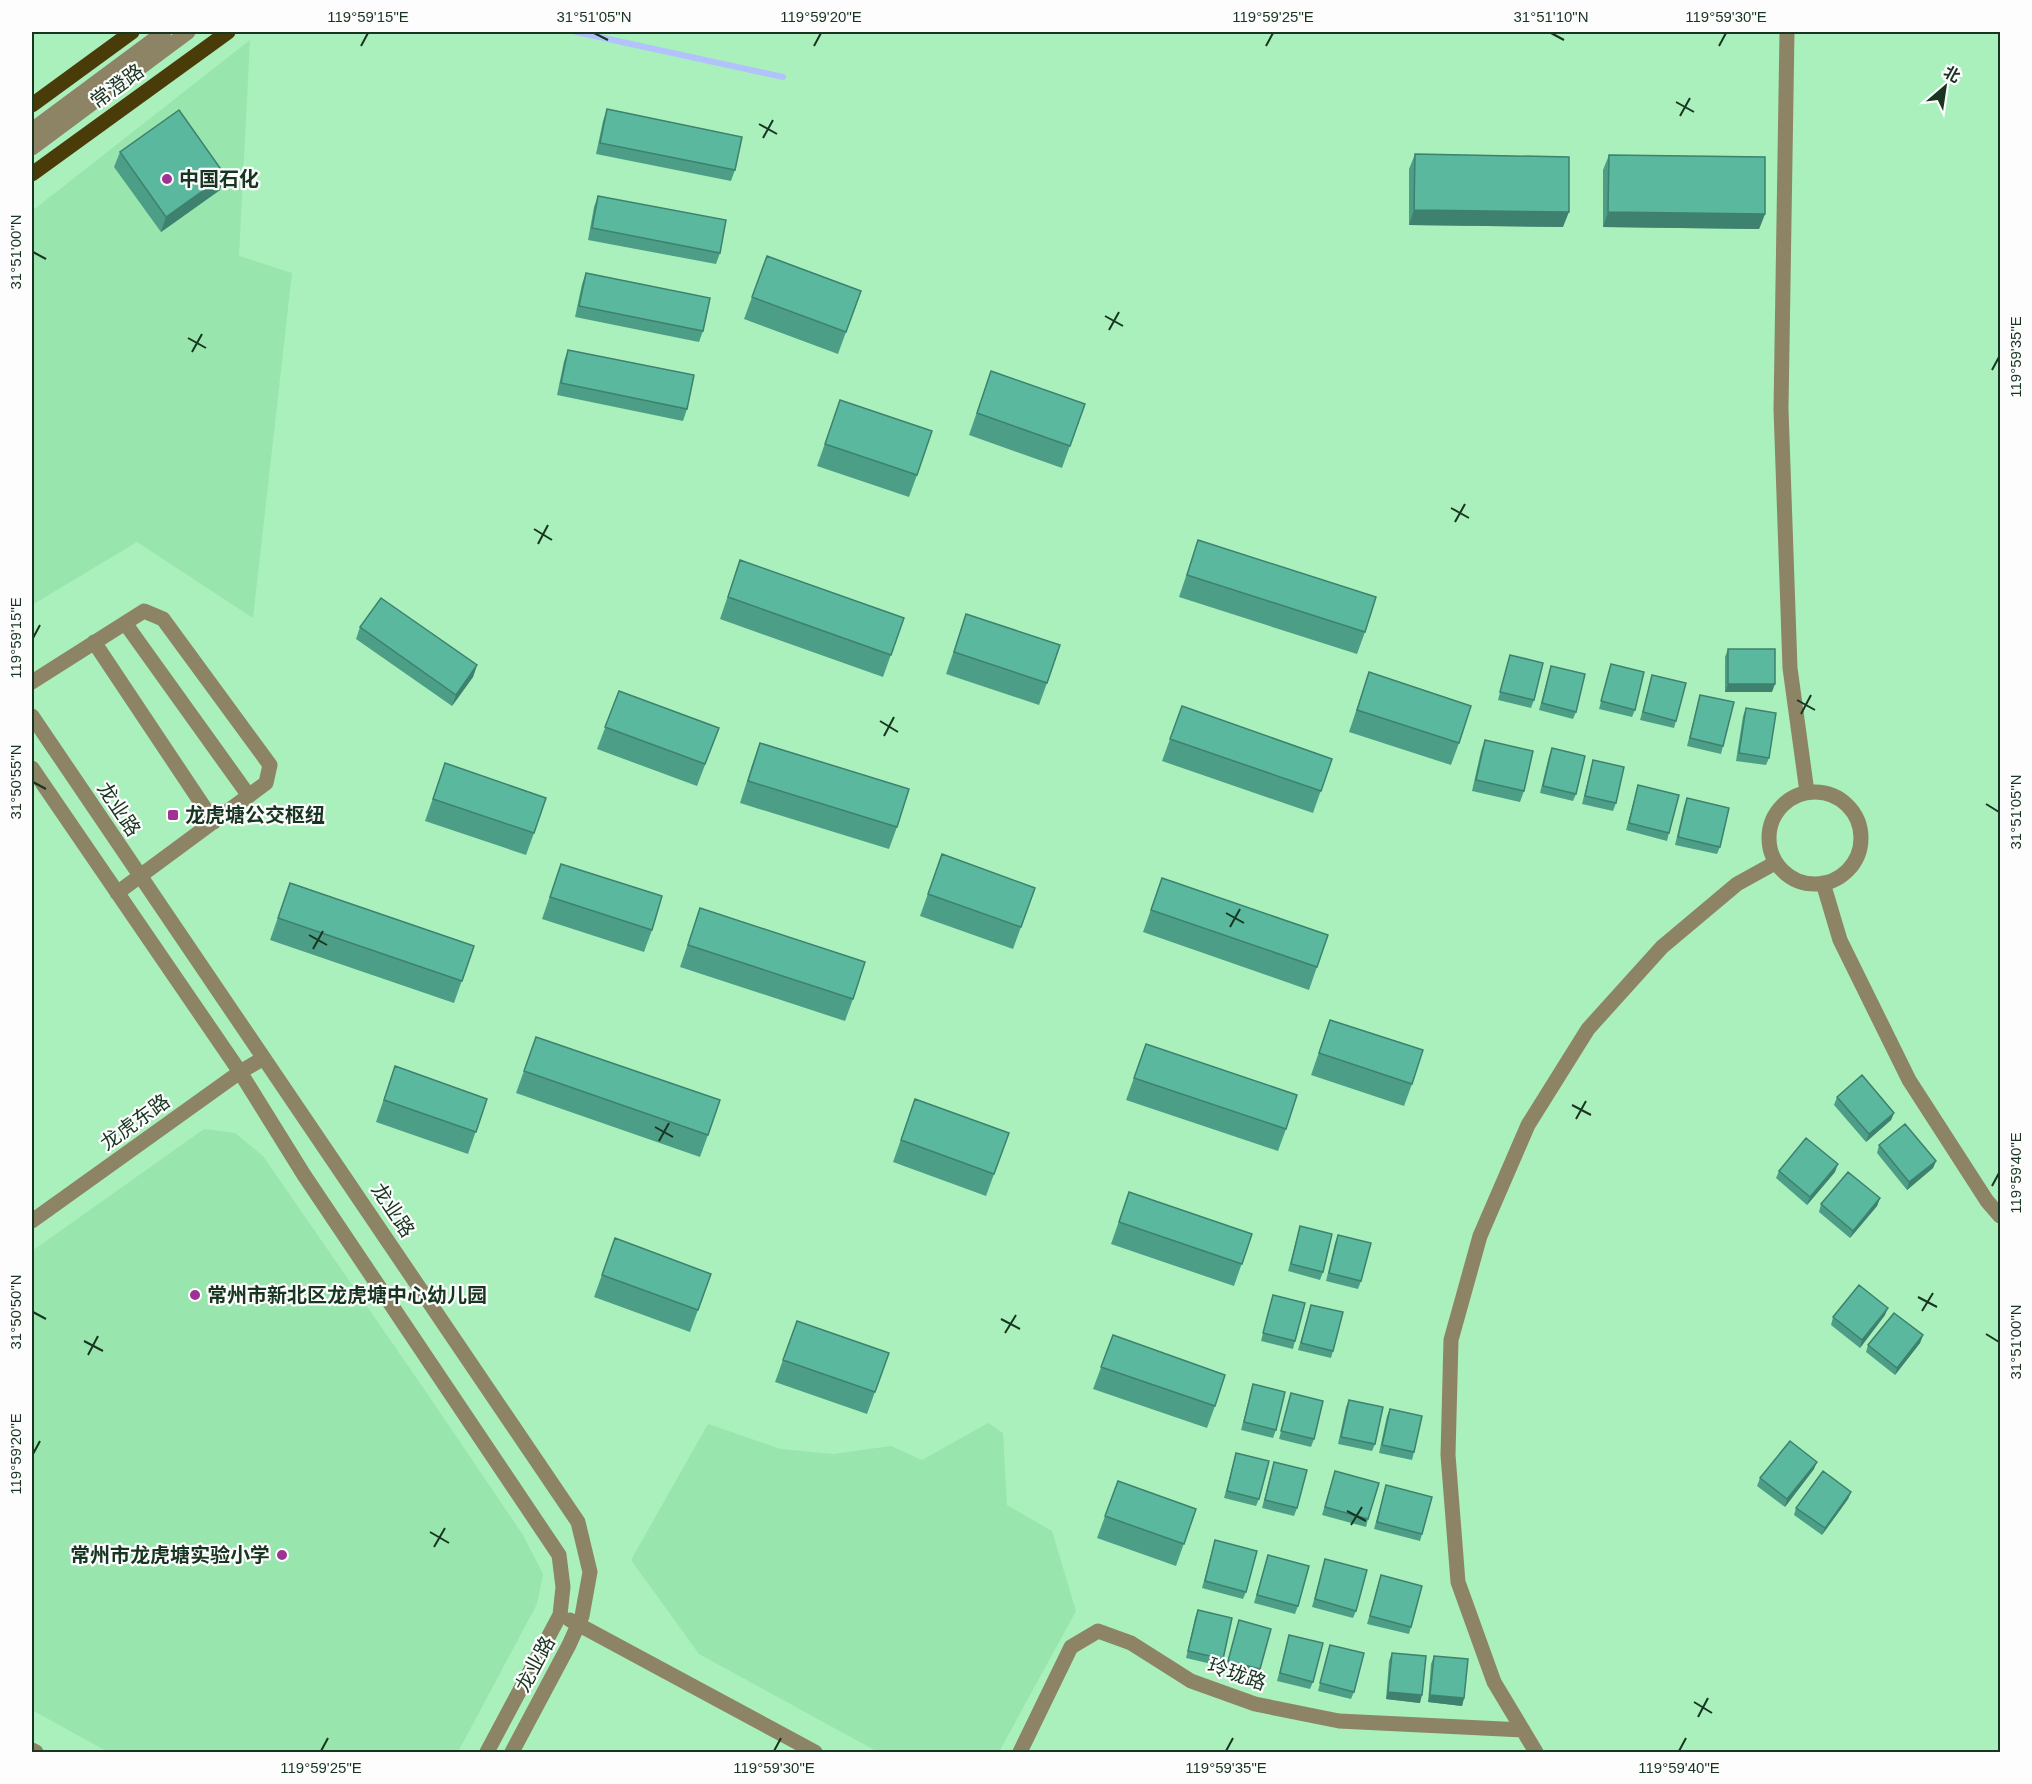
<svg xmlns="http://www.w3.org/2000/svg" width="2032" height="1784" viewBox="0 0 2032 1784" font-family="Arial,'Noto Sans SC',sans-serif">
  <rect width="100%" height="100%" fill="#aaf0bc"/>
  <path fill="#98e5ad" d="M250 40 239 256 292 273 253 618 137 542 32 605V211Z
    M204 1129 235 1133 263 1156 422 1386 523 1535 543 1574 537 1604 458 1752H108L32 1710V1251Z
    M988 1423 1003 1433 1007 1505 1052 1531 1076 1611 999 1752H878L699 1654 631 1560 708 1424 781 1449 833 1454 891 1446 922 1460Z"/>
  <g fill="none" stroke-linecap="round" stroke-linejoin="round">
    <path stroke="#b2c2fb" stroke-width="6" d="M576 32 783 77"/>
    <path stroke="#8d8465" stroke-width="15" d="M1787 32 1781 409 1790 668 1807 792
      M32 130 164 32
      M32 148 188 32
      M125 623 249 796
      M94 642 214 822
      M32 682 144 611 163 619 270 765 266 783 117 893
      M32 716 578 1522 590 1572 582 1616 569 1645 512 1752
      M32 768 240 1072 304 1175 559 1555 563 1587 560 1615 487 1752
      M1769 838a46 46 0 1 1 92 0a46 46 0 1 1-92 0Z
      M1823 883 1840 940 1909 1080 1987 1201 2000 1216
      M32 1221 240 1072 264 1058
      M570 1620 815 1752
      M32 1750 36 1752
      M1020 1752 1071 1647 1098 1631 1131 1643 1191 1681 1255 1704 1339 1721 1523 1730
      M1536 1752 1494 1682 1458 1582 1448 1455 1451 1340 1480 1236 1528 1125 1588 1029 1662 947 1737 884 1775 863"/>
    <path stroke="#4a3c09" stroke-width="15" d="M32 105 132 32
      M32 174 228 32"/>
  </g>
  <path fill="#4d9e87" d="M607 109 735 170 731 181 596 154 603 121Z
    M120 152 220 190 161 232 114 167Z
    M1415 154 1563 227 1409 225V169Z
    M1609 155 1765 214 1759 229 1603 227V170Z
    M598 196 720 253 716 264 588 240 594 207Z
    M767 256 861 291 838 354 744 319Z
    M586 273 703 331 699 342 575 317 582 284Z
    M568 350 687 409 683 421 557 395 564 361Z
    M991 371 1085 404 1062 468 969 435Z
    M840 400 917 475 909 497 817 466Z
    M1198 540 1365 632 1357 654 1179 597Z
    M740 560 904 618 883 677 720 619Z
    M966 614 1047 683 1039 705 946 674Z
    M360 627 477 665 473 677 452 706 356 639Z
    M1728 649 1772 692H1725V657Z
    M1510 655 1534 700 1531 708 1498 700Z
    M1611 664 1635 710 1632 717 1599 709Z
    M1551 666 1576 712 1573 719 1539 710Z
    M1369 672 1459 743 1451 765 1349 732Z
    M1652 675 1676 721 1674 728 1640 720Z
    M619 691 719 728 697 786 597 749Z
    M1700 695 1723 746 1721 754 1687 746 1698 702Z
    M1182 706 1332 759 1313 813 1162 761Z
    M1746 708 1769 758 1766 765 1736 761 1743 716Z
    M1485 740 1524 791 1520 802 1472 791 1481 751Z
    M760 743 897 827 889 849 740 803 752 765Z
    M1552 748 1576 794 1573 801 1540 793 1549 756Z
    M1593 760 1616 803 1613 811 1582 804Z
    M445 763 534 833 526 855 425 821Z
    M1638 785 1669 833 1667 841 1626 830Z
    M1687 798 1720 847 1717 854 1675 845 1684 806Z
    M942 854 1035 888 1013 949 920 916Z
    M561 864 652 930 644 952 542 919Z
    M1162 878 1328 935 1309 990 1143 932Z
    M290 883 474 946 454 1003 270 940Z
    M700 908 853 999 845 1021 680 967Z
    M1330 1020 1412 1084 1404 1106 1311 1075Z
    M536 1037 708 1135 700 1157 516 1093Z
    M1146 1044 1286 1129 1278 1151 1126 1100Z
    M395 1066 487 1099 468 1154 376 1122Z
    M1837 1097 1894 1113 1891 1120 1866 1142 1834 1105Z
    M915 1099 1009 1133 986 1196 893 1162Z
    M1879 1145 1936 1161 1933 1168 1907 1190 1877 1153Z
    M1779 1171 1835 1172 1807 1205 1776 1178Z
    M1129 1192 1252 1234 1234 1286 1111 1244Z
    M1880 1198 1877 1206 1850 1238 1819 1212 1821 1204Z
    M1300 1226 1323 1272 1320 1280 1288 1271Z
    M1338 1235 1361 1281 1358 1289 1326 1281 1335 1243Z
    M615 1238 711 1274 690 1332 594 1297Z
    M1273 1295 1295 1341 1293 1349 1261 1341Z
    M1311 1305 1333 1351 1331 1358 1298 1350Z
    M1885 1315 1860 1348 1831 1325 1833 1317Z
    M797 1321 889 1353 867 1414 775 1382Z
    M1113 1335 1215 1406 1207 1428 1093 1389Z
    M1923 1335 1920 1343 1895 1375 1866 1352 1868 1345Z
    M1253 1384 1276 1430 1273 1438 1241 1430Z
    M1291 1393 1314 1439 1311 1447 1279 1439Z
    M1349 1400 1375 1444 1372 1451 1338 1444 1346 1407Z
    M1390 1409 1414 1452 1412 1460 1379 1453 1387 1416Z
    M1236 1453 1259 1499 1256 1506 1224 1498Z
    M1274 1462 1297 1508 1294 1516 1262 1508 1272 1469Z
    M1814 1469 1785 1507 1757 1486 1760 1478Z
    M1335 1471 1368 1519 1366 1527 1322 1515Z
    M1118 1481 1196 1509 1176 1566 1097 1538Z
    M1386 1485 1422 1534 1420 1541 1374 1529Z
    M1851 1492 1848 1499 1822 1535 1794 1515 1796 1508Z
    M1215 1540 1246 1592 1243 1599 1202 1588Z
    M1268 1555 1298 1606 1295 1614 1254 1603Z
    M1325 1559 1356 1611 1353 1618 1312 1607Z
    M1381 1575 1411 1627 1409 1634 1367 1624Z
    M1198 1610 1223 1659 1220 1666 1186 1658 1195 1618Z
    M1239 1620 1260 1669 1258 1677 1226 1668Z
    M1289 1635 1313 1682 1310 1689 1277 1681Z
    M1330 1645 1354 1692 1351 1699 1318 1691Z
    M1392 1653 1420 1703 1386 1699 1389 1661Z
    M1434 1656 1464 1698 1462 1706 1428 1702 1431 1664Z"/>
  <path fill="#3e816e" d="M225 175 220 190 161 232 166 217Z
    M1414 210 1569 212 1563 227 1409 225Z
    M1608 212 1765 214 1759 229 1603 227Z
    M477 665 473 677 452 706 456 695Z
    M1728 684H1775L1772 692H1725Z
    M1894 1113 1891 1120 1866 1142 1869 1134Z
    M1936 1161 1933 1168 1907 1190 1909 1182Z
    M1838 1164 1835 1172 1807 1205 1810 1197Z
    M1880 1198 1877 1206 1850 1238 1853 1231Z
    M1888 1308 1885 1315 1860 1348 1862 1340Z
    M1923 1335 1920 1343 1895 1375 1897 1368Z
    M1817 1462 1814 1469 1785 1507 1787 1499Z
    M1851 1492 1848 1499 1822 1535 1825 1528Z
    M1388 1692 1422 1695 1420 1703 1386 1699Z
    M1430 1695 1464 1698 1462 1706 1428 1702Z"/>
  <path fill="#59b89d" stroke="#3e816e" stroke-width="1.5" d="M607 109 742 137 735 170 600 143Z
    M179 110 225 175 166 217 120 152Z
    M1415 154 1569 157V212L1414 210Z
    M1609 155 1765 157V214L1608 212Z
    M598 196 726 220 720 253 592 228Z
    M767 256 861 291 846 332 752 297Z
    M586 273 710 298 703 331 579 306Z
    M568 350 694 375 687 409 561 383Z
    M991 371 1085 404 1070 446 977 413Z
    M840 400 932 431 917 475 825 444Z
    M1198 540 1376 597 1365 632 1187 575Z
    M740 560 904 618 891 655 728 597Z
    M381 598 477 665 456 695 360 627Z
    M966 614 1060 645 1047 683 954 652Z
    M1728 649H1775V684H1728Z
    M1510 655 1543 663 1534 700 1500 692Z
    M1611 664 1644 672 1635 710 1601 701Z
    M1551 666 1585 674 1576 712 1542 703Z
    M1369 672 1471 706 1459 743 1357 710Z
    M1652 675 1686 683 1676 721 1643 712Z
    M619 691 719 728 705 764 605 727Z
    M1700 695 1734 702 1723 746 1690 738Z
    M1182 706 1332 759 1321 791 1170 739Z
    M1746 708 1776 713 1769 758 1739 753Z
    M1485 740 1533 751 1524 791 1476 780Z
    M760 743 909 789 897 827 748 781Z
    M1552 748 1585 756 1576 794 1543 786Z
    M1593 760 1624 767 1616 803 1585 796Z
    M445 763 546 798 534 833 433 799Z
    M1638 785 1679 795 1669 833 1629 823Z
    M1687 798 1729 808 1720 847 1678 837Z
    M942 854 1035 888 1021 927 928 894Z
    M561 864 662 896 652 930 550 897Z
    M1162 878 1328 935 1317 967 1151 910Z
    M290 883 474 946 462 981 278 918Z
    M700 908 865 962 853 999 688 945Z
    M1330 1020 1423 1050 1412 1084 1319 1053Z
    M536 1037 720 1100 708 1135 524 1071Z
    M1146 1044 1297 1095 1286 1129 1134 1078Z
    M395 1066 487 1099 476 1132 384 1100Z
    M1862 1075 1894 1113 1869 1134 1837 1097Z
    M915 1099 1009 1133 994 1174 901 1140Z
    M1905 1124 1936 1161 1909 1182 1879 1145Z
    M1806 1138 1838 1164 1810 1197 1779 1171Z
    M1848 1172 1880 1198 1853 1231 1821 1204Z
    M1129 1192 1252 1234 1242 1264 1119 1222Z
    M1300 1226 1332 1234 1323 1272 1291 1264Z
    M1338 1235 1371 1243 1361 1281 1329 1273Z
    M615 1238 711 1274 698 1310 602 1275Z
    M1859 1285 1888 1308 1862 1340 1833 1317Z
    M1273 1295 1305 1303 1295 1341 1263 1333Z
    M1311 1305 1343 1312 1333 1351 1301 1343Z
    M1894 1313 1923 1335 1897 1368 1868 1345Z
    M797 1321 889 1353 875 1392 783 1360Z
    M1113 1335 1225 1375 1215 1406 1101 1367Z
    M1253 1384 1285 1392 1276 1430 1244 1422Z
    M1291 1393 1323 1401 1314 1439 1281 1431Z
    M1349 1400 1383 1407 1375 1444 1341 1437Z
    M1390 1409 1422 1416 1414 1452 1382 1445Z
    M1790 1441 1817 1462 1787 1499 1760 1478Z
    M1236 1453 1269 1461 1259 1499 1227 1491Z
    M1274 1462 1307 1470 1297 1508 1265 1500Z
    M1335 1471 1379 1483 1368 1519 1325 1507Z
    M1823 1471 1851 1492 1825 1528 1796 1508Z
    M1118 1481 1196 1509 1184 1544 1105 1516Z
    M1386 1485 1432 1497 1422 1534 1377 1522Z
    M1215 1540 1257 1551 1246 1592 1205 1581Z
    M1268 1555 1309 1566 1298 1606 1257 1595Z
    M1325 1559 1367 1570 1356 1611 1315 1599Z
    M1381 1575 1422 1586 1411 1627 1370 1616Z
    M1198 1610 1232 1618 1223 1659 1188 1651Z
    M1239 1620 1271 1629 1260 1669 1228 1661Z
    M1289 1635 1323 1643 1313 1682 1280 1673Z
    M1330 1645 1364 1653 1354 1692 1320 1683Z
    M1392 1653 1426 1656 1422 1695 1388 1692Z
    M1434 1656 1468 1659 1464 1698 1430 1695Z"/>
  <path fill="none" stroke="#183521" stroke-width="2" d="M594 33 608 40M1551 33 1564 40M361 46 368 33M814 46 821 33M1266 46 1273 33M1719 46 1726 33M1676 102 1694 112M1680 116 1690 98M759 124 777 134M763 138 773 120M33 252 46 259M1105 316 1123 326M1109 330 1119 312M188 338 206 348M192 352 202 334M1992 370 1999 357M1451 508 1469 518M1455 522 1465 504M534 529 552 540M538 544 548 525M33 638 40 625M1797 700 1815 710M1801 714 1811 695M880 721 898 732M884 736 894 717M33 782 46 789M1986 804 1999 812M1226 913 1244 923M1230 927 1240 909M309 935 327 945M313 949 323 931M1572 1105 1591 1115M1576 1119 1586 1101M655 1127 673 1137M659 1141 669 1123M1992 1186 1999 1173M1918 1297 1937 1307M1922 1311 1933 1293M33 1312 46 1319M1001 1319 1020 1329M1005 1333 1016 1315M1986 1334 1999 1342M84 1341 103 1351M88 1355 98 1336M33 1454 40 1441M1347 1511 1366 1521M1351 1525 1362 1507M430 1532 449 1543M434 1547 445 1528M1694 1702 1712 1713M1698 1717 1708 1698M321 1751 328 1738M774 1751 781 1738M1226 1751 1233 1738M1679 1751 1686 1738"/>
  <g fill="#9f3393" stroke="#fdfdfd" stroke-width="2">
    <circle cx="167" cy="179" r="6"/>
    <rect x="167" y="809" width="12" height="12" rx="3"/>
    <circle cx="195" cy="1295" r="6"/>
    <circle cx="282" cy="1555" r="6"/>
  </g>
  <g text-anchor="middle" stroke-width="4.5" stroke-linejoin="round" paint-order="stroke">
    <g font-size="20" fill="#183521" stroke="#fdfdfd">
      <text transform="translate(117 86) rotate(-36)" y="7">常澄路</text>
      <text transform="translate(119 809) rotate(56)" y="7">龙业路</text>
      <text transform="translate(135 1122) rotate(-36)" y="7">龙虎东路</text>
      <text transform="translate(393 1210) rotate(56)" y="7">龙业路</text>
      <text transform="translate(535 1664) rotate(-62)" y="7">龙业路</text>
      <text transform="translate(1237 1674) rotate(19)" y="7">玲珑路</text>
    </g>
    <g font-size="20" font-weight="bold" fill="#183521" stroke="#fdfdfd" text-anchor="start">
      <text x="179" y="186">中国石化</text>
      <text x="185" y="822">龙虎塘公交枢纽</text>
      <text x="207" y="1302">常州市新北区龙虎塘中心幼儿园</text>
      <text x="270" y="1562" text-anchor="end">常州市龙虎塘实验小学</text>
    </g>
  </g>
  <rect width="2032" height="1784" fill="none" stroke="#fdfdfd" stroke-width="66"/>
  <g transform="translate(1945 87) rotate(29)" stroke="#fdfdfd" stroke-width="4.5" paint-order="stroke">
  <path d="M0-4.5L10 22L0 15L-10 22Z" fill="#183521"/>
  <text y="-9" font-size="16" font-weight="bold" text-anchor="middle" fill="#183521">北</text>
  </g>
  <rect x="33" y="33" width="1966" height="1718" fill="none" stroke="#183521" stroke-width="2"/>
  <g font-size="15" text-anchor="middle" fill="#183521">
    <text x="368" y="22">119°59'15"E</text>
    <text x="594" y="22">31°51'05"N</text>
    <text x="821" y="22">119°59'20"E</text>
    <text x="1273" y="22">119°59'25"E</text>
    <text x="1551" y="22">31°51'10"N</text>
    <text x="1726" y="22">119°59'30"E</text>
    <text transform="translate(16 252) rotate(-90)" y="5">31°51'00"N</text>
    <text transform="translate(2016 357) rotate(-90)" y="5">119°59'35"E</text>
    <text transform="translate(16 638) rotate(-90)" y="5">119°59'15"E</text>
    <text transform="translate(16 782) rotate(-90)" y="5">31°50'55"N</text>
    <text transform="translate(2016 812) rotate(-90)" y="5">31°51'05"N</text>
    <text transform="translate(2016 1173) rotate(-90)" y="5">119°59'40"E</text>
    <text transform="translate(16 1312) rotate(-90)" y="5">31°50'50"N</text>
    <text transform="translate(2016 1342) rotate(-90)" y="5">31°51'00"N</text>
    <text transform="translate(16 1454) rotate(-90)" y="5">119°59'20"E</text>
    <text x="321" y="1773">119°59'25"E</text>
    <text x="774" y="1773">119°59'30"E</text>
    <text x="1226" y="1773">119°59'35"E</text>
    <text x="1679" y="1773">119°59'40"E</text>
  </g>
</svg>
